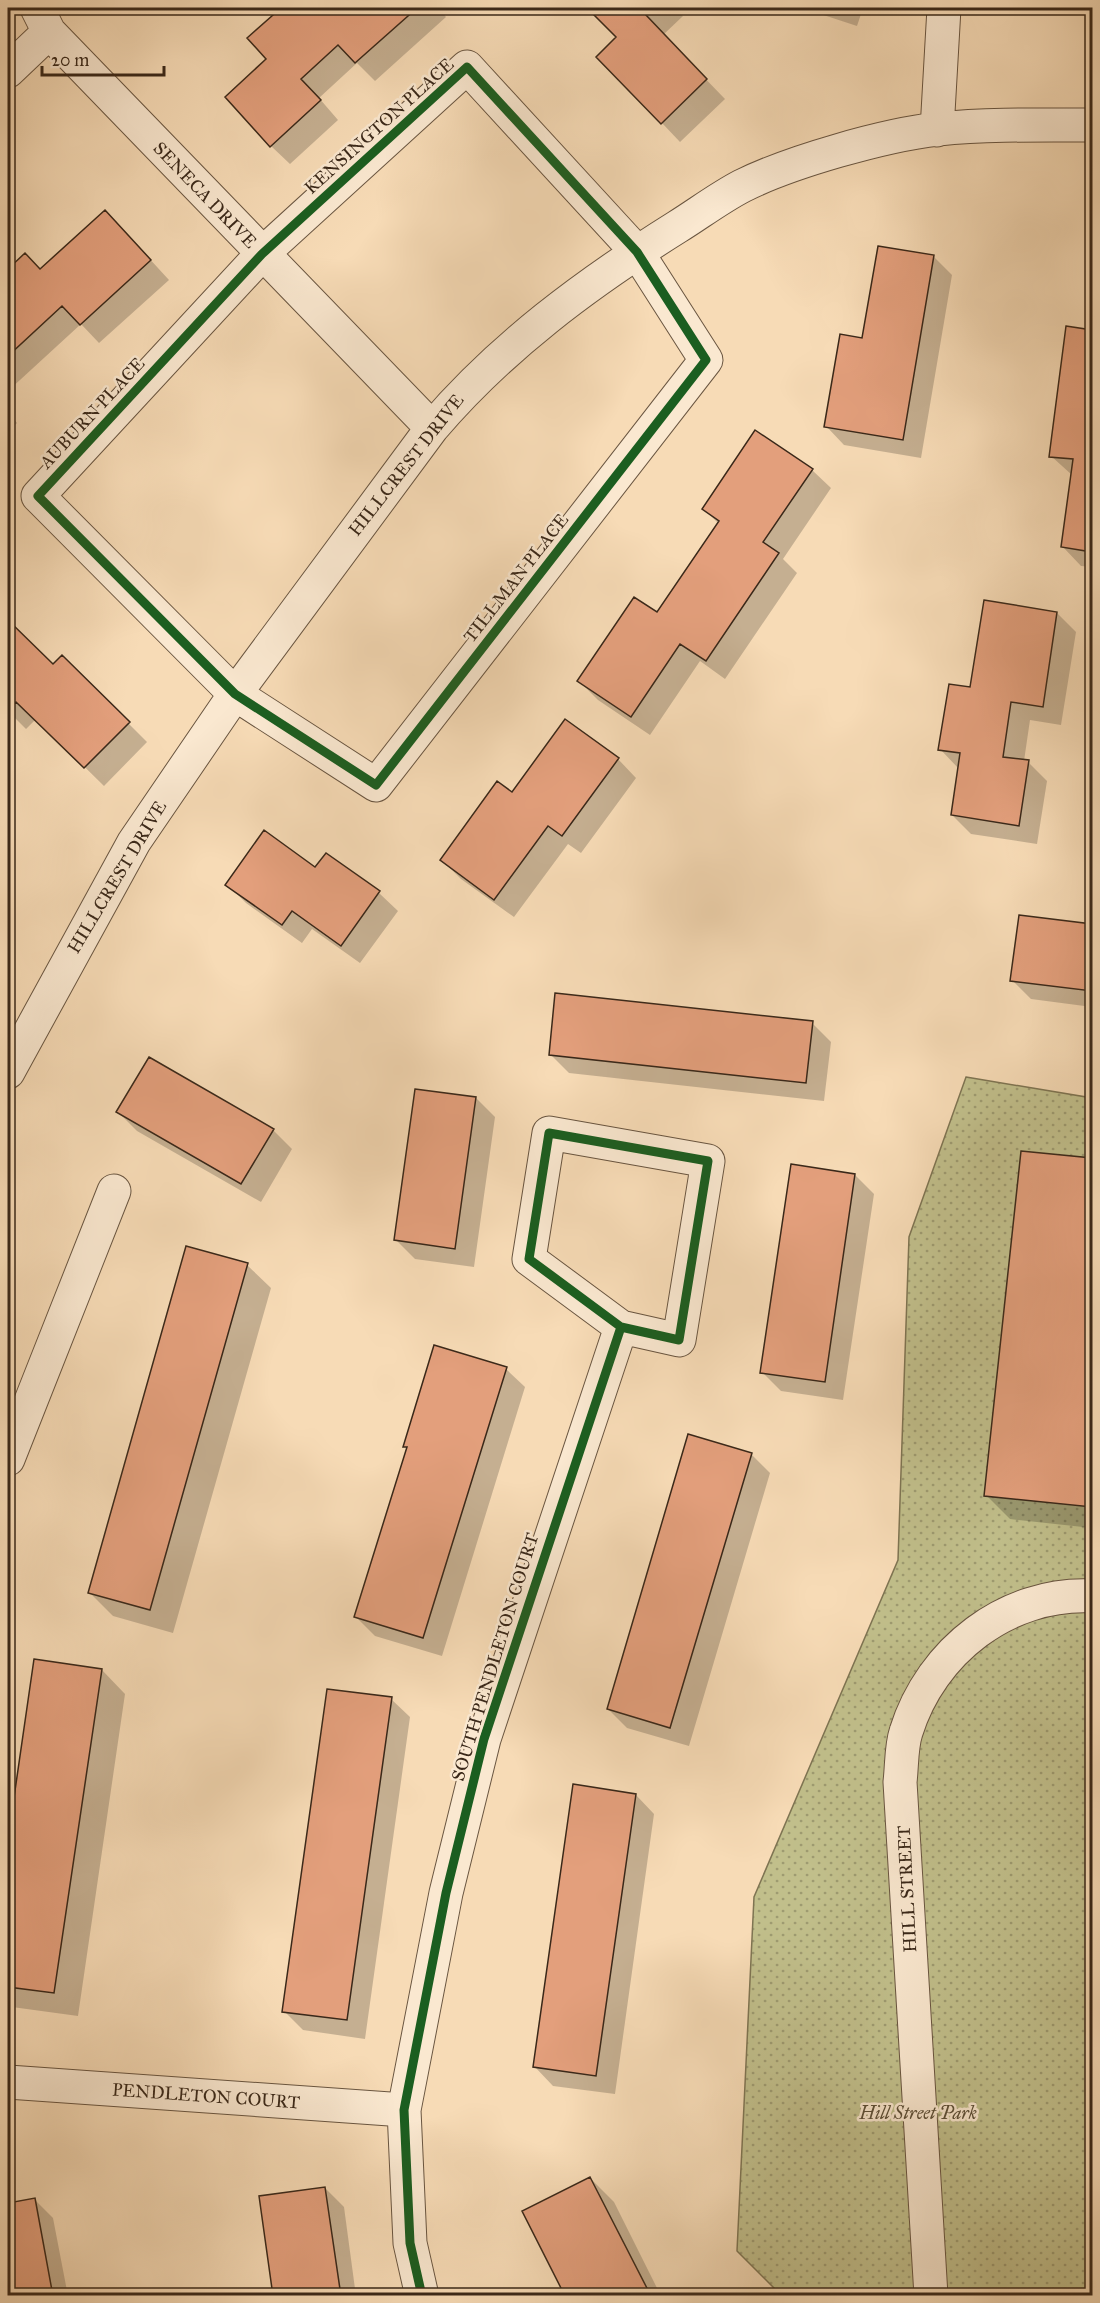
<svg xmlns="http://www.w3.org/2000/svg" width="1100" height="2303" viewBox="0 0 1100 2303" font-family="'IM FELL Great Primer',serif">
  <defs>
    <pattern id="park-dots" width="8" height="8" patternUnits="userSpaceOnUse" patternTransform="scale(1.5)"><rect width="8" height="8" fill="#c1bf8b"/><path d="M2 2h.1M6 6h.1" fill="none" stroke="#9e9b71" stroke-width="1.8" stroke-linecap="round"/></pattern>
  </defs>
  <rect width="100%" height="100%" fill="#f7dbb6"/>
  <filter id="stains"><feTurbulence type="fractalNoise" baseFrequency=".00333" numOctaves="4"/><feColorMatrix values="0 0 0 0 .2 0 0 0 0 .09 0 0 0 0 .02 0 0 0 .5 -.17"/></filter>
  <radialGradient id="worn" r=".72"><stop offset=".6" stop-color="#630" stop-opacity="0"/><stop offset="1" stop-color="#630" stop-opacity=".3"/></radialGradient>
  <path fill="url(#park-dots)" stroke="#7e7452" stroke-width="1.5" d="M966 1077 1092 1098V2295H781L737 2251 754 1897 898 1560 909 1237Z"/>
  <path fill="#0003" d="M283 8H310L314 12 318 8H438L446 17 375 81 357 63 319 98 338 120 290 164 271 146 268 60 249 38Z
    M589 8H674L683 16 663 35 725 99 680 142 662 123 618 37Z
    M802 8H863L857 26Z
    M124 231 169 280 99 343 81 324 8 391V271L25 255 41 271Z
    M933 256 952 275 921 458 844 445 826 426 864 340Z
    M1068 328 1092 331V567L1081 566 1063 547 1072 475 1051 456Z
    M8 412 17 423 8 432Z
    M812 470 831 488 783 559 797 573 725 679 700 661 650 735 598 700 579 681 658 614 719 524 704 509Z
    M1057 613 1076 632 1061 725 1030 720 1024 761 1028 762 1047 781 1037 844 971 834 952 815 959 769 940 749 972 689Z
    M8 622 52 666 62 657 147 742 104 786 36 719 26 729 8 711Z
    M618 759 636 778 581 853 568 844 514 917 461 879 442 860 512 794Z
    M326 855 379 893 398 911 360 963 312 929 302 943 246 903 227 884 316 869Z
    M1020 916 1092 925V1007L1031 999 1012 980Z
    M812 1023 831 1042 824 1101 569 1073 550 1054Z
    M476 1098 495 1117 474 1267 415 1259 396 1240Z
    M118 1112 273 1130 292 1149 261 1202 137 1131Z
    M1022 1153 1092 1160V1528L1010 1519 986 1495Z
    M855 1175 874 1194 843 1400 781 1391 762 1372Z
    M247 1265 271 1288 173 1633 113 1616 89 1592Z
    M506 1369 525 1387 442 1656 375 1636 356 1617 408 1449 405 1446Z
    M751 1454 770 1473 689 1746 627 1728 608 1709Z
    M35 1661 102 1670 125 1694 78 2016 12 2007 8 2003V1849Z
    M391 1699 410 1717 365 2039 303 2030 284 2011Z
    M636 1795 654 1814 615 2094 553 2086 535 2067Z
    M590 2178 614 2202 661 2296H567Z
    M325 2188 344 2207 356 2296H275Z
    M35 2200 53 2218 68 2296H8V2205Z"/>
  <path fill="#e39f7c" stroke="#3a2819" stroke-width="1.5" d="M281 8H310L313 10 316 8H417L355 63 338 45 301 79 321 100 270 147 225 97 266 59 247 38Z
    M587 8H654L646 15 707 79 661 124 596 57 616 37Z
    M105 210 151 260 80 325 62 306 8 356V269L25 253 40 269Z
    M878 246 934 255 903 440 824 427 840 334 862 338Z
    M1066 326 1092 330V552L1061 547 1073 459 1049 457Z
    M755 430 813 469 763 542 779 553 706 661 680 644 631 717 577 681 634 597 657 612 719 521 702 509Z
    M984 600 1057 612 1043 707 1011 702 1003 757 1029 760 1019 826 951 815 960 753 938 750 949 684 970 687Z
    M8 620 53 664 62 655 130 722 84 768 16 702 8 710Z
    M565 719 619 758 562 836 548 826 494 900 440 860 497 781 512 792Z
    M264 830 315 867 326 853 380 891 341 946 292 911 282 925 225 885Z
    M1019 915 1092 924V991L1010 981Z
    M555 993 813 1021 806 1083 549 1055Z
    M149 1057 274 1129 241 1184 116 1112Z
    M415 1089 476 1097 455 1249 394 1240Z
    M1021 1151 1092 1158V1507L984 1496Z
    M791 1164 855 1174 825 1382 760 1373Z
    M186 1246 248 1263 150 1610 88 1593Z
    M434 1345 507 1367 423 1638 354 1617 407 1447H403Z
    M688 1434 752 1453 670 1728 607 1709Z
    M34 1659 102 1669 54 1993 8 1987V1839Z
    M327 1689 392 1697 347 2020 282 2012Z
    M573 1784 636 1794 596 2076 533 2067Z
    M590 2177 651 2296H565L522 2211Z
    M325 2187 341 2296H273L259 2196Z
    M35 2198 53 2296H8V2203Z"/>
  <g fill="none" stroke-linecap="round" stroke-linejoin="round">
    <defs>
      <path id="minor" d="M37 8 49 32 432 428
        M467 67 637 252 706 360 376 785 235 694 38 496 262 254Z
        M8 71 49 32
        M937 130 944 8
        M8 1072 134 842 235 694 432 428C501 347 586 284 677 227 698 214 719 198 742 186 790 162 884 135 938 129 989 124 1041 125 1092 125
        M8 1459 114 1191
        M8 2082 404 2110
        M422 2296 410 2243 404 2110 446 1893 484 1739 621 1327 679 1340 708 1161 549 1133 529 1259 621 1327
        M931 2296 900 1782C902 1766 901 1747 906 1732 931 1651 1007 1592 1092 1596"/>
    </defs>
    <use href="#minor" stroke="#695540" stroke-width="35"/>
    <use href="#minor" stroke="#fae8d0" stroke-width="33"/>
    <defs>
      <path id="cycleway" d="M467 67 637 252 706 360 376 785 235 694 38 496 262 254Z
        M422 2296 410 2243 404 2110 446 1893 484 1739 621 1327 679 1340 708 1161 549 1133 529 1259 621 1327"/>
    </defs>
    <use href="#cycleway" stroke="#fae8d0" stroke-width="13"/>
    <use href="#cycleway" stroke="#1b5e20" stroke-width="9"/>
  </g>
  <g text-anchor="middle" stroke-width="5" stroke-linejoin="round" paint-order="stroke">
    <g font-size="18" fill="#3a2819" stroke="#fae8d0">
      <text transform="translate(379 126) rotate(-42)" y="6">KENSINGTON PLACE</text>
      <text transform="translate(205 195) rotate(46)" y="6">SENECA DRIVE</text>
      <text transform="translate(92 413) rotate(-47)" y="6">AUBURN PLACE</text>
      <text transform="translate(406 465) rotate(-52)" y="6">HILLCREST DRIVE</text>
      <text transform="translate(516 578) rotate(-52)" y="6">TILLMAN PLACE</text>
      <text transform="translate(117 877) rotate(-59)" y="6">HILLCREST DRIVE</text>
      <text transform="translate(495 1657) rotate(-73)" y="6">SOUTH PENDLETON COURT</text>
      <text transform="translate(907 1889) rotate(-93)" y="6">HILL STREET</text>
      <text transform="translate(206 2096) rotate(4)" y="6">PENDLETON COURT</text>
    </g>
    <g font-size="18" font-style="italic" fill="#5c4e36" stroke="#fae8d0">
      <text x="918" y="2119">Hill Street Park</text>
    </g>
  </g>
  <rect width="1100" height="2303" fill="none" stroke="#f7dbb6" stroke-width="30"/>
  <rect x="9" y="9" width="1082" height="2285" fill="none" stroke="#3a2819" stroke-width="3"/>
  <rect x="15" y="15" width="1070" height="2273" fill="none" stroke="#3a2819" stroke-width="1.5"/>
  <path d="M42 66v9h122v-9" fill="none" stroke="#3a2819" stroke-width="3"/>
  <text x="51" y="66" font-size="18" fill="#3a2819" stroke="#fae8d0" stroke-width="4.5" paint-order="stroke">20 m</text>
  <rect width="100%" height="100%" filter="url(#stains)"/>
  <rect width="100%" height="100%" fill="url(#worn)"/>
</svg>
